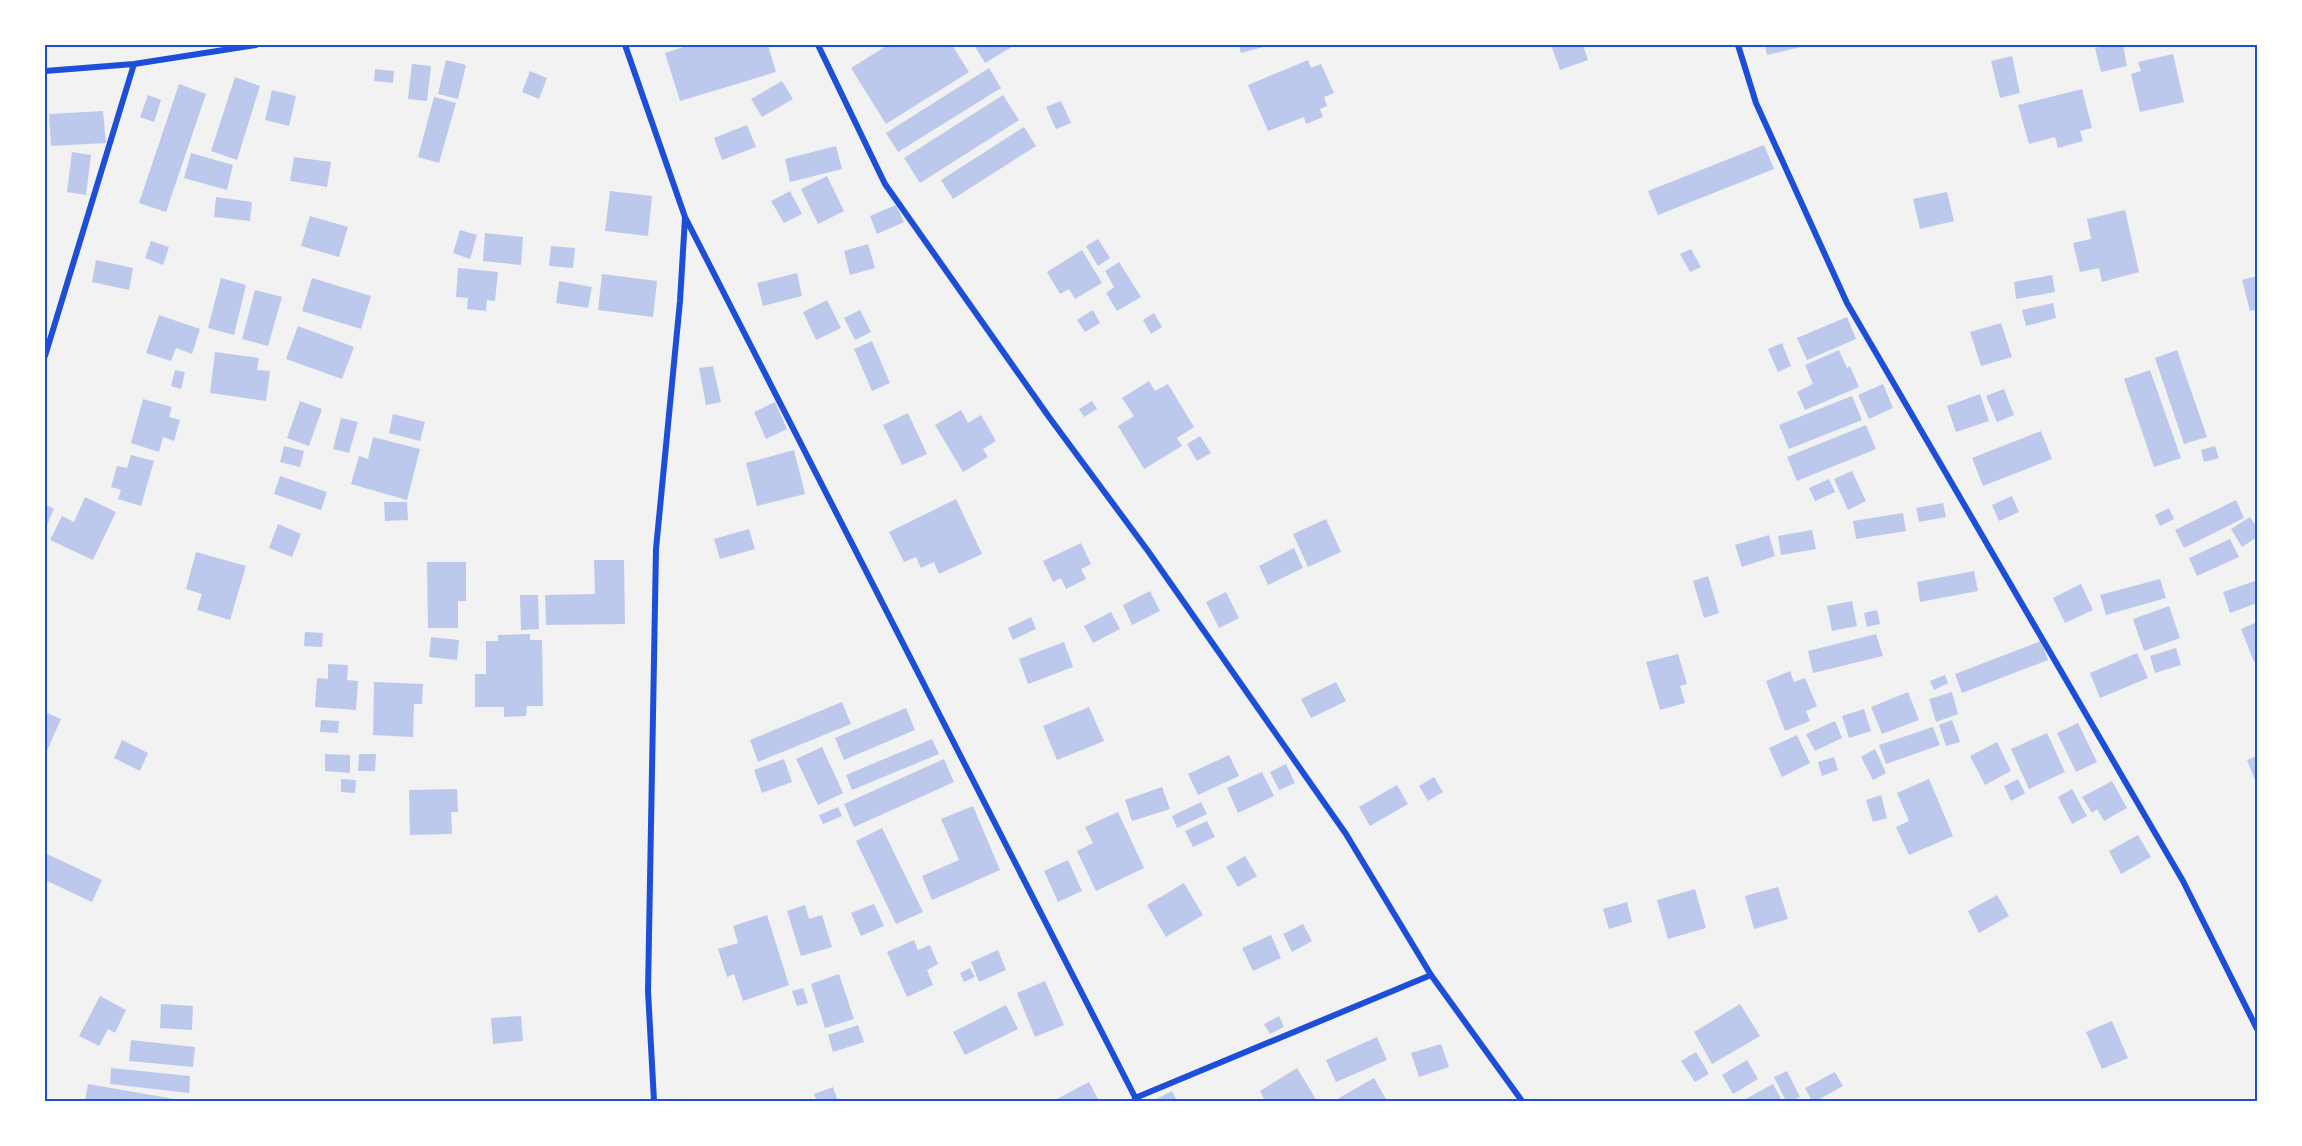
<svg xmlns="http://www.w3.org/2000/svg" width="2302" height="1146" viewBox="0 0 2302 1146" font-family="Barlow,sans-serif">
  <rect width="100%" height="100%" fill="#f2f2f2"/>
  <path fill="#bdc9ec" d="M690 45H768L776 72 680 101 665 53Z
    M888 45H952L969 72 886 124 851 68Z
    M974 45H1015L985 63Z
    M1239 45H1267V46L1241 53Z
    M1551 45H1583L1588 60 1560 70Z
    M1765 45H1805V46L1767 55Z
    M2105 45H2123L2127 66 2101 72 2095 48Z
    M2173 54 2184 102 2140 112 2131 74 2141 71 2138 62Z
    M2012 56 2020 93 2000 98 1991 61Z
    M446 60 466 65 458 99 438 94Z
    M1308 60 1311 68 1321 64 1334 93 1324 97 1327 106 1320 109 1323 117 1306 124 1304 117 1268 131 1248 85Z
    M412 64 431 66 427 101 408 99Z
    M989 68 1001 88 898 152 886 133Z
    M375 69 394 71 393 83 374 81Z
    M530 71 547 78 539 99 522 92Z
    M235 77 260 86 237 160 211 151Z
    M782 81 793 99 762 117 751 99Z
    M179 84 206 94 166 212 139 203Z
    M2082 89 2092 128 2080 131 2083 141 2058 148 2055 137 2029 144 2018 105Z
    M272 90 296 96 289 126 265 120Z
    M148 95 161 100 154 122 140 117Z
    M1003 95 1019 120 920 183 904 158Z
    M434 97 456 103 439 163 418 157Z
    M1061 101 1071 123 1056 129 1046 107Z
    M103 111 106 143 51 146 49 114Z
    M747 125 756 147 722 160 714 138Z
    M1024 127 1036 146 953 199 941 180Z
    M1764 145 1774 169 1658 215 1648 191Z
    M836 146 842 169 790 182 785 159Z
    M72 152 91 155 86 195 67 192Z
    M191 153 233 165 227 190 184 178Z
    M294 157 331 162 327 187 290 181Z
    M827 176 844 211 818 224 801 189Z
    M610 191 652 196 648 236 605 231Z
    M790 191 802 214 784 223 771 201Z
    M1947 192 1954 221 1920 229 1913 199Z
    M216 197 252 202 250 221 214 217Z
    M896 205 904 222 877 234 870 216Z
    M2125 210 2139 272 2102 282 2099 268 2080 272 2073 243 2091 239 2087 219Z
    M310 216 348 227 339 257 301 246Z
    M460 230 477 235 470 259 453 253Z
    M485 233 523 237 521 265 483 261Z
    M1098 239 1110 258 1098 266 1086 246Z
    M151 241 169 247 163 265 145 258Z
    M868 244 875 268 850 275 844 251Z
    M551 246 575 248 573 268 549 266Z
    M1691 249 1701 267 1690 272 1680 254Z
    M1082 250 1102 283 1075 299 1069 289 1060 294 1047 272Z
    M96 260 133 268 129 290 92 282Z
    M1119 262 1141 297 1117 311 1106 293 1114 287 1105 271Z
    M458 268 498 272 495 301 487 300 486 311 467 309 468 298 456 297Z
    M797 273 802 296 763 306 757 283Z
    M602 274 657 281 653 317 598 310Z
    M2052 275 2055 292 2016 299 2014 282Z
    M2257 276V310L2250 311 2242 280Z
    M221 278 246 285 234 335 208 328Z
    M312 278 371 296 361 329 302 311Z
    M559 281 592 287 588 308 556 303Z
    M255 290 282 297 268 346 242 339Z
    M827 300 841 328 816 340 803 312Z
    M2053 303 2056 318 2026 326 2022 310Z
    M860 310 871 332 855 340 844 318Z
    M1093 310 1100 323 1085 332 1077 320Z
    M1154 313 1162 327 1151 334 1143 320Z
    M159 315 200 329 192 354 176 348 171 361 146 353Z
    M1847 317 1856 339 1807 360 1797 338Z
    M2001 323 2012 357 1981 366 1970 332Z
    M298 326 354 347 342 379 286 359Z
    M872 341 890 383 872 391 854 349Z
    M1782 343 1791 366 1778 372 1768 349Z
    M1839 350 1847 368 1850 366 1859 387 1805 410 1797 392 1813 384 1805 365Z
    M2177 350 2207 437 2184 444 2155 358Z
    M215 352 259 358 257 370 270 371 266 401 210 393Z
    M713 366 721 402 706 405 699 368Z
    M175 370 185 372 181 389 171 386Z
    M2150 370 2181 458 2154 467 2124 379Z
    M1149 381 1155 391 1168 384 1194 427 1177 438 1182 446 1144 469 1118 426 1134 416 1122 398Z
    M1883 384 1893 408 1869 419 1858 395Z
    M2004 389 2014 415 1997 422 1986 396Z
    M1980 394 1989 421 1956 432 1947 406Z
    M1852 396 1862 420 1789 449 1779 425Z
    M143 399 172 407 169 417 180 420 174 441 163 437 159 452 131 443Z
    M300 401 322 409 309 446 287 438Z
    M1092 401 1097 409 1084 417 1079 409Z
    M775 402 787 429 766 439 754 412Z
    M961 410 968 423 981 415 996 441 983 449 988 457 963 472 935 425Z
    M908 413 927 454 902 465 883 425Z
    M393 414 425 422 420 441 389 433Z
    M341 418 358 422 349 453 333 449Z
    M1866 425 1876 449 1797 481 1787 457Z
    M2041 431 2052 459 1983 486 1972 458Z
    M1200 436 1211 453 1197 461 1187 444Z
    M373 437 420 449 407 500 351 484 359 456 368 459Z
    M284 446 304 451 300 467 280 462Z
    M2215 446 2219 458 2204 462 2201 450Z
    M794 450 805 494 757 506 746 463Z
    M131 455 154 461 141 506 118 499 121 490 111 487 117 466 127 468Z
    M1852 471 1866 501 1848 510 1834 479Z
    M280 476 327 492 321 510 274 494Z
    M1829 479 1835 492 1815 501 1809 488Z
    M2012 496 2019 512 1999 521 1992 505Z
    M85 497 116 512 93 560 50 540 62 516 74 522Z
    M956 499 982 554 939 574 934 562 921 568 916 557 904 562 889 532Z
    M2236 500 2244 518 2184 548 2175 530Z
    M384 502H407L408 520 385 521Z
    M1943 503 1946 517 1919 522 1916 508Z
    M45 504 54 509 45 529Z
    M2169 508 2174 519 2160 526 2155 515Z
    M1903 513 1906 531 1856 539 1853 521Z
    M2250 517 2257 528V537L2242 547 2231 529Z
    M1326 519 1341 552 1308 567 1293 534Z
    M278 524 301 534 292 557 269 548Z
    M749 529 755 549 720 559 714 539Z
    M1812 530 1816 549 1781 555 1778 536Z
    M1769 535 1775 556 1742 567 1735 545Z
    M2230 539 2239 557 2197 576 2189 558Z
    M1081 543 1091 564 1081 569 1086 579 1066 589 1061 578 1053 582 1043 561Z
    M1294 548 1303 568 1268 585 1259 566Z
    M196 552 246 566 230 620 197 610 202 594 186 589Z
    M594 560H624L625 624 546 625 545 595 595 594Z
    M427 562H466V601H458V628H428Z
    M1974 571 1978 591 1920 602 1917 582Z
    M1708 576 1719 613 1704 618 1693 581Z
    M2160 579 2166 598 2106 615 2100 595Z
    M2255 581 2257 603 2230 613 2223 592Z
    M2081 584 2093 610 2065 623 2053 598Z
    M1150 591 1160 611 1132 625 1123 605Z
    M1226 592 1239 618 1219 628 1206 602Z
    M520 595H538L539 629 521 630Z
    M1852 601 1857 626 1832 631 1827 606Z
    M2169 606 2180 638 2144 651 2133 619Z
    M1877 610 1880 624 1867 627 1864 613Z
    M1111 612 1120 629 1093 643 1084 626Z
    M1031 617 1036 629 1013 640 1008 628Z
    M2257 622V661L2254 662 2241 629Z
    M305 632 323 633 322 647 304 646Z
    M530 634V640H542L543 706H527L526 716 504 717V707H475V674H486V641H498V635Z
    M1876 634 1883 656 1813 673 1808 651Z
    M431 637 459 640 457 660 429 657Z
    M2041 641 2048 660 1962 693 1955 674Z
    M1064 642 1073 667 1028 684 1019 659Z
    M2176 648 2181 665 2155 673 2150 656Z
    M2137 653 2148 678 2100 698 2090 673Z
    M1678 654 1687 684 1680 686 1685 703 1660 710 1646 662Z
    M328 664 348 665 347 680 358 681 356 710 315 707 317 678 328 679Z
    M1790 671 1794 682 1805 678 1817 706 1806 711 1810 721 1785 731 1766 681Z
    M1945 675 1948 683 1934 690 1930 681Z
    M374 682 423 684 422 704H414L413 737 373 735Z
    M1336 682 1346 701 1311 718 1301 699Z
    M1908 692 1919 720 1882 734 1871 707Z
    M1952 692 1958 714 1936 722 1929 699Z
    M842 702 851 724 758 762 750 740Z
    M1089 707 1104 741 1057 760 1043 726Z
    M906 708 915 730 844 760 835 738Z
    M1864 709 1871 731 1849 738 1842 716Z
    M45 712 61 719 45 755Z
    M321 720 339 721 338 733 320 732Z
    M1952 720 1960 742 1946 746 1939 725Z
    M1835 721 1842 738 1815 751 1806 734Z
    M2078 723 2097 762 2076 772 2057 733Z
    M1933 727 1940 745 1886 764 1879 745Z
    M2047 733 2065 772 2029 789 2011 749Z
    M1797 735 1810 763 1782 777 1769 748Z
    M932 739 939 754 852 790 846 775Z
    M122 740 148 753 140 771 114 758Z
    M1997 742 2011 771 1985 785 1970 756Z
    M822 747 843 793 818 805 796 759Z
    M1875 749 1886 773 1873 780 1861 757Z
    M325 754 350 755V773L325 771Z
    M359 754H376L375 771H358Z
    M1229 755 1239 776 1198 795 1188 774Z
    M2257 756V785L2247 760Z
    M1834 757 1838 770 1822 776 1818 762Z
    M784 759 792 782 762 793 754 770Z
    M944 759 954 782 854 827 844 804Z
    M1286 764 1295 783 1279 790 1270 772Z
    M1262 772 1274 796 1238 813 1227 788Z
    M1434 777 1443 792 1428 801 1419 786Z
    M341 779 356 780 355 793 341 792Z
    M1929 779 1953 836 1909 855 1896 827 1909 821 1897 793Z
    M2018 779 2025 793 2011 801 2004 786Z
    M2112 781 2127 808 2104 821 2097 809 2092 813 2082 797Z
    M1397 785 1408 804 1370 826 1359 807Z
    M1162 787 1170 809 1132 821 1125 800Z
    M457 789 458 812H451L452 834 410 835 409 790Z
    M2072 789 2087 816 2072 824 2058 797Z
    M1881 795 1887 818 1873 822 1866 800Z
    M1201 802 1207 814 1177 828 1172 816Z
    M973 806 1000 870 932 900 922 876 959 860 941 819Z
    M838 807 842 816 823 824 819 815Z
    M1118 812 1144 868 1096 891 1077 851 1093 843 1085 827Z
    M1207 821 1215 837 1193 847 1185 831Z
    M882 828 923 912 896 924 856 841Z
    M2138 835 2151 857 2121 874 2109 851Z
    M47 854 102 880 92 902 45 880V859Z
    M1245 856 1257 876 1238 887 1226 867Z
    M1068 860 1082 891 1058 902 1044 871Z
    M1184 883 1203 915 1166 937 1147 905Z
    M1778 887 1788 919 1754 929 1745 896Z
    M1695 889 1706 928 1668 939 1657 900Z
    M1997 895 2009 916 1979 933 1968 911Z
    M1627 902 1632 922 1609 929 1603 909Z
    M874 904 884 926 861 936 851 913Z
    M805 905 809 919 822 915 832 947 801 956 787 911Z
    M767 915 789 985 743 1001 734 974 727 977 718 949 738 943 733 926Z
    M1303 924 1312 941 1292 952 1283 934Z
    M1271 935 1281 958 1253 971 1242 948Z
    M914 940 918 950 930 945 938 964 927 970 933 985 907 997 887 952Z
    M998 950 1006 970 979 982 971 962Z
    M970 968 975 977 964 982 960 973Z
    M839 974 854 1019 825 1028 811 984Z
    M1045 981 1064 1025 1035 1037 1017 993Z
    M803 988 808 1003 797 1006 792 991Z
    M100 996 126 1010 115 1033 108 1029 99 1046 79 1036Z
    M161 1004 193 1006 192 1030 160 1028Z
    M1740 1004 1760 1036 1712 1064 1694 1032Z
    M1006 1005 1018 1029 965 1055 953 1032Z
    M521 1016 523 1041 493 1044 491 1018Z
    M1279 1016 1284 1027 1270 1034 1264 1024Z
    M2112 1021 2128 1058 2102 1069 2086 1032Z
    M858 1025 864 1042 833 1052 828 1035Z
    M1377 1037 1387 1060 1336 1082 1326 1060Z
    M131 1040 195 1047 193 1067 129 1061Z
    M1441 1044 1449 1067 1419 1077 1411 1053Z
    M1696 1052 1709 1074 1695 1082 1681 1061Z
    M1747 1060 1758 1079 1733 1094 1722 1075Z
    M111 1068 190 1076 189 1093 110 1084Z
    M1297 1068 1317 1101H1265L1260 1091Z
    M1787 1071 1800 1097 1792 1101H1786L1774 1077Z
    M1835 1072 1843 1086 1816 1101H1812L1805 1088Z
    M1374 1078 1387 1101H1340L1339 1098Z
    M1089 1082 1099 1101H1053Z
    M88 1084 180 1100V1101H85Z
    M1773 1084 1782 1101H1742Z
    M833 1087 838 1101H817L814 1094Z
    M1172 1091 1177 1101H1152Z"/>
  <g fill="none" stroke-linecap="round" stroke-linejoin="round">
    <path stroke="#1d4ed8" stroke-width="6" d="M625 45 685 217 1137 1101
      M818 45 885 184 1049 417 1148 551 1346 834 1431 975 1522 1101
      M1738 45 1756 103 1847 303 2183 881 2257 1029
      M45 71 134 64 256 45
      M45 356 134 64
      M1135 1098 1431 975
      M654 1101 648 991 656 549 680 301 685 218"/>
  </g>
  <rect width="2302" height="1146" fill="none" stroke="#ffffff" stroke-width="93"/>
  <rect x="46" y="46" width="2210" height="1054" fill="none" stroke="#1d4ed8" stroke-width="2"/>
</svg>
